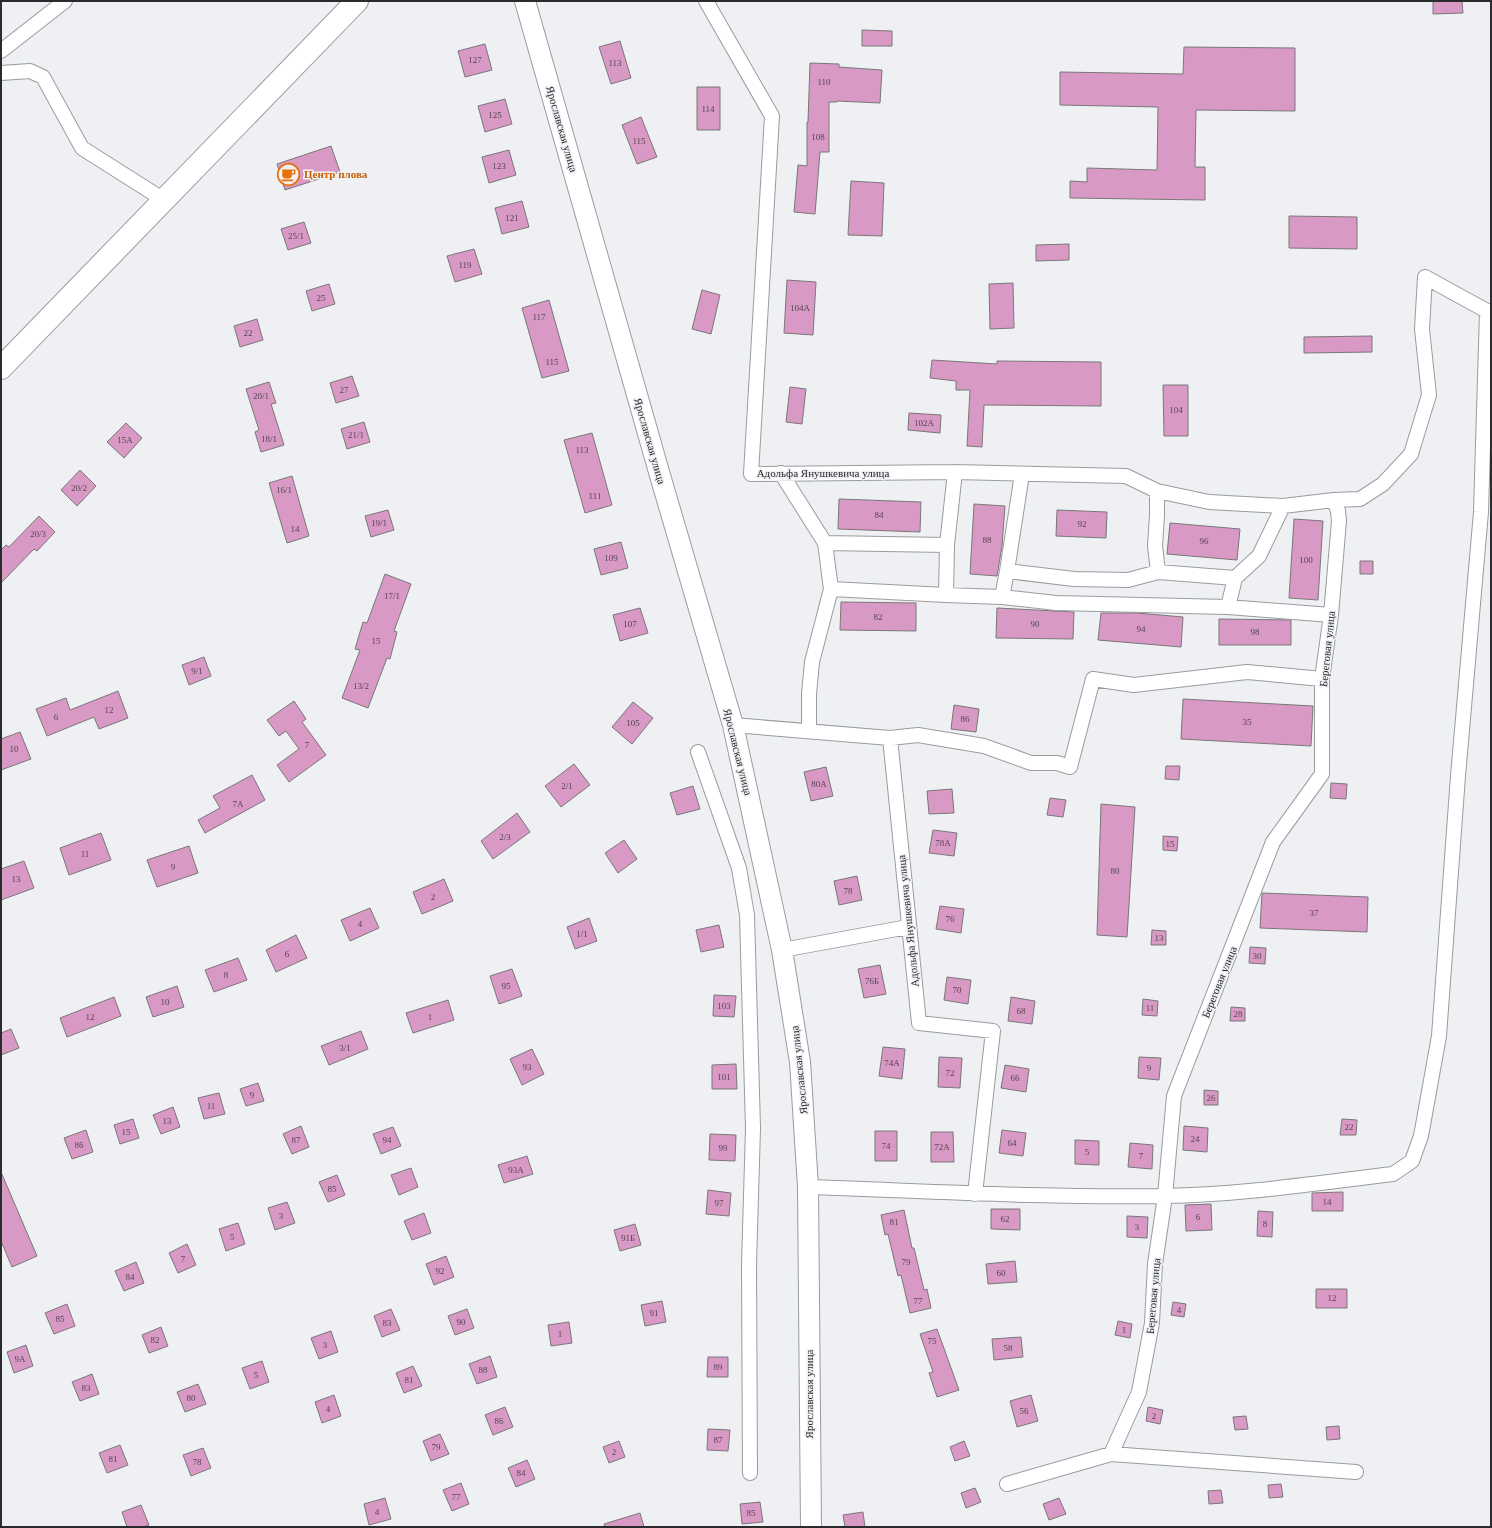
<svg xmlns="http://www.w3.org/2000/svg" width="1492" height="1528" viewBox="0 0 1492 1528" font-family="Georgia,serif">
  <rect width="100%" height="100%" fill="#eef0f4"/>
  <path fill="#d899c4" stroke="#7a7779" d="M1433 1H1462L1463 13 1433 14Z
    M862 30 892 31V46H862Z
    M620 41 631 78 611 84 599 47Z
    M485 44 492 70 465 77 458 51Z
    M1184 47 1295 48V111L1196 110 1195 167H1205V200L1070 198V181L1087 182V168L1157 170 1158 107 1060 105V72L1183 74Z
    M810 63 839 64V67L882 70 880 103 837 101V102H829V152H820L815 214 794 212 798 165 807 166V122H808Z
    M697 87H720V130H697Z
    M505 99 512 124 485 132 478 106Z
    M641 117 657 157 637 164 622 125Z
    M331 146 340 172 285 190 277 164Z
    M509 150 516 175 489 183 482 157Z
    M851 181 884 183 882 236 848 235Z
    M522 201 529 227 502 234 495 208Z
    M1289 216 1357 217V249L1289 248Z
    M304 222 311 243 288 250 281 229Z
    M1069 244V260L1036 261V245Z
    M474 249 482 274 455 282 447 256Z
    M787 280 816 282 813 335 784 333Z
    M1013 283 1014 328 990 329 989 284Z
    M329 284 335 304 312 311 306 291Z
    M702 290 720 295 711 334 692 329Z
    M549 300 569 371 542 378 522 308Z
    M257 319 263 340 240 347 234 326Z
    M1372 336V352L1304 353V337Z
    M932 360 997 364V361L1101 362V406L984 405 982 447 967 446 970 390H956V381L930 378Z
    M352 376 359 396 336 403 330 383Z
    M269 382 276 403 271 404 284 445 261 452 255 432 259 430 246 389Z
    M1163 385H1188V436H1164Z
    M790 387 806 389 802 424 786 422Z
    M909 413 941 415 940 433 908 430Z
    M364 422 370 442 347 449 341 429Z
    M126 423 142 438 124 458 107 442Z
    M592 433 612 505 585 513 564 440Z
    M80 470 96 486 77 506 61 490Z
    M292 476 309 536 287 543 269 483Z
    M839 499 921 502 920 532 838 529Z
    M974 504 1005 506 1002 546 997 576 970 574Z
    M388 510 394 530 371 537 365 516Z
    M1057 510 1107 512 1106 538 1056 536Z
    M39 516 55 532 37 551 34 549 1 583V550L6 545 9 547Z
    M1294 519 1323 521 1318 600 1289 598Z
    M1170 523 1240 529 1237 560 1167 554Z
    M621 542 628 568 601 575 594 549Z
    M1360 561H1373V574H1360Z
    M385 574 411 584 394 631 397 632 390 659 387 658 368 708 342 698 360 650 355 649 363 622 367 623Z
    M841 602 916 603V631L840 630Z
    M640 608 648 633 620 641 613 615Z
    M997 608 1074 612 1073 639 996 638Z
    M1101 613H1137L1183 617 1181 647 1098 640Z
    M1219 619 1291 620V645H1219Z
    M204 657 211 676 189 685 182 665Z
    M118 691 128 718 99 729 94 717 47 736 36 709 66 698 70 710Z
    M1183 699 1313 706 1311 746 1181 739Z
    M294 701 306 719 302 722 326 755 289 782 277 765 299 749 286 731 279 736 267 720Z
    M633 702 653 718 632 744 612 727Z
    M954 705 979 709 976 732 951 729Z
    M20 732 31 759 1 770V739Z
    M574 764 590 785 561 807 545 786Z
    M1166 766H1180L1179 780 1165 779Z
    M826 767 833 796 811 801 804 772Z
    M252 775 265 800 205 833 198 820 220 808 213 796Z
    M1331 783 1347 784 1346 799 1330 798Z
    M693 786 700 809 677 815 670 793Z
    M952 789 954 813 929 814 927 791Z
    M1050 798 1066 800 1063 817 1047 815Z
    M1101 804 1135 807 1127 937 1097 935Z
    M517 813 530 832 493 859 481 841Z
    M933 830 957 833 954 856 929 853Z
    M101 833 111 860 69 875 60 848Z
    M1163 836 1178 837 1177 851 1163 850Z
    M624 840 637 859 618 873 605 853Z
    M189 846 198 873 157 887 147 860Z
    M24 861 34 888 1 900V869Z
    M857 876 862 900 839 905 834 881Z
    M444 879 453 901 422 914 413 892Z
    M1262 893 1368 897 1367 932 1260 928Z
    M940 906 964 909 961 933 936 929Z
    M370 908 379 928 350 941 341 920Z
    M589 918 597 941 575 949 567 927Z
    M719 925 724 947 701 952 696 930Z
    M1152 930 1166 931V945H1151Z
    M296 935 307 958 276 972 266 950Z
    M1250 947 1266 948 1265 964 1249 963Z
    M238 958 247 980 214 992 205 970Z
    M880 965 886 994 864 998 858 969Z
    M512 969 522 996 499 1004 490 976Z
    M947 977 971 980 968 1004 944 1000Z
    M177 986 184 1007 153 1017 146 997Z
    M714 995 736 996 734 1017 713 1016Z
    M114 997 121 1016 67 1037 60 1018Z
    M1011 997 1035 1001 1032 1024 1008 1021Z
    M1143 999 1158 1001 1157 1016 1142 1015Z
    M448 1000 454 1020 413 1033 406 1013Z
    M1231 1007 1245 1008V1021H1230Z
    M11 1029 19 1048 1 1055V1033Z
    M361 1031 368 1049 329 1065 321 1046Z
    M883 1047 905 1049 902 1079 879 1076Z
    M532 1049 544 1074 522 1085 510 1059Z
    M939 1057 962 1058 960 1088 938 1087Z
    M1139 1057 1161 1058 1159 1080 1138 1078Z
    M736 1064 737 1089H712V1065Z
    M1005 1065 1029 1069 1026 1092 1001 1088Z
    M258 1083 264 1101 246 1106 240 1089Z
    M1204 1090 1218 1091V1105H1204Z
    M219 1093 225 1114 204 1119 198 1098Z
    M173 1107 180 1127 161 1134 153 1115Z
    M133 1119 139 1138 120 1144 114 1125Z
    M1342 1119 1357 1120 1356 1135H1340Z
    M301 1126 309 1147 292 1154 283 1134Z
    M1184 1126 1208 1128 1207 1152 1183 1150Z
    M393 1127 401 1146 381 1154 373 1134Z
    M86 1130 93 1152 72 1159 64 1138Z
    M1002 1130 1026 1133 1023 1156 999 1153Z
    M875 1131H897V1161H875Z
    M931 1132H953L954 1162H931Z
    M710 1134 736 1135 735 1161 709 1160Z
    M1075 1140 1099 1141V1165L1075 1164Z
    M1130 1143 1153 1145 1152 1169 1128 1167Z
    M527 1156 533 1174 504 1183 498 1165Z
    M411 1168 418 1187 399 1195 391 1175Z
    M1 1172 37 1256 12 1267 1 1241Z
    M337 1175 345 1195 328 1202 319 1182Z
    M708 1190 731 1193 729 1216 706 1214Z
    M1343 1192V1211H1312V1193Z
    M287 1202 295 1223 275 1230 268 1208Z
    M1211 1204 1212 1230 1186 1231 1185 1205Z
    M991 1209H1020V1230L991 1229Z
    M904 1210 912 1248H914L924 1290 927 1289 931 1308 910 1313 901 1275 898 1276 888 1234 885 1235 881 1215Z
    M1258 1211 1273 1212 1272 1237 1257 1236Z
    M424 1213 431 1233 412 1240 404 1221Z
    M1127 1216 1148 1217 1147 1238 1127 1237Z
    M238 1223 245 1244 226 1251 219 1229Z
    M635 1224 641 1245 620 1251 614 1230Z
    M187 1244 196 1265 178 1273 169 1253Z
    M446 1256 454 1277 434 1285 426 1264Z
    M1015 1261 1017 1282 988 1284 986 1264Z
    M136 1262 144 1283 124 1291 115 1271Z
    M1316 1289H1347V1308H1316Z
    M662 1301 666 1322 645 1326 641 1305Z
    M1173 1302 1186 1304 1184 1317 1171 1315Z
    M67 1304 75 1326 54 1334 45 1313Z
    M391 1309 400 1330 382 1337 374 1316Z
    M467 1309 474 1328 455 1335 448 1316Z
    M1118 1321 1132 1324 1130 1338 1115 1335Z
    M569 1322 572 1343 551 1346 548 1325Z
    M161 1327 168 1346 149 1353 142 1335Z
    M937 1329 959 1390 937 1397 929 1373 933 1372 920 1334Z
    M331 1331 338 1352 319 1359 311 1338Z
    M1021 1337 1023 1357 994 1360 992 1339Z
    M26 1345 33 1366 14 1373 7 1352Z
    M490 1356 497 1377 477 1384 469 1364Z
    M708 1357H728V1377H707Z
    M262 1361 269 1382 250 1389 242 1368Z
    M413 1366 422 1386 404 1393 396 1373Z
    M92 1374 99 1394 80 1401 72 1382Z
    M198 1384 206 1404 185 1412 177 1392Z
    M334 1395 341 1416 322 1423 315 1402Z
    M1031 1395 1038 1421 1017 1427 1010 1401Z
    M505 1407 513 1427 493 1435 485 1415Z
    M1148 1407 1163 1410 1160 1424 1146 1421Z
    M1246 1416 1248 1429 1235 1430 1233 1417Z
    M1339 1426 1340 1439 1327 1440 1326 1427Z
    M708 1429 730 1430 728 1451 707 1450Z
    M440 1434 449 1454 431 1461 423 1441Z
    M619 1441 625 1457 609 1463 603 1447Z
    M964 1441 970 1456 955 1461 950 1447Z
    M120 1445 128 1465 107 1473 99 1453Z
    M203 1448 211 1468 191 1476 183 1455Z
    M527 1460 535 1479 516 1487 508 1468Z
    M461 1483 469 1504 452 1511 443 1490Z
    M1281 1484 1283 1497 1269 1498 1268 1485Z
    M975 1488 981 1502 966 1508 961 1493Z
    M1221 1490 1223 1503 1209 1504 1208 1491Z
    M385 1498 391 1519 369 1525 364 1504Z
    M1059 1498 1066 1514 1049 1520 1043 1504Z
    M760 1502 763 1522 742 1524 740 1504Z
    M141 1505 149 1525 143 1527H127L122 1512Z
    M863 1512 865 1527H845L843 1515Z
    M640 1513 644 1527H605L604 1524Z"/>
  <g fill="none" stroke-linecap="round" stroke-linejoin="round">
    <defs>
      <path id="minor" d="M706 1 772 116 751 474 955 472 1126 476 1157 491 1209 502 1283 506 1334 500 1338 511 1339 521 1331 615 1322 679V774L1273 842 1174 1096 1165 1196 1155 1264 1152 1323 1139 1392 1111 1454
        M1 51 65 1
        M1 73 30 71 43 77 82 148 164 200
        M955 472 947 545 946 595 1002 597
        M781 473 825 543 831 589 946 595
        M1022 474 1007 571 1002 597 1056 603 1228 607 1235 578 1259 556 1283 506
        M1157 491V515L1155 546 1158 572 1235 578
        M825 543 947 545
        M1007 571 1074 579 1128 580 1158 572
        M1228 607 1331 615
        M733 725 890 738 919 1023 993 1031 975 1194
        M809 731V694L812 662 831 589
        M890 738 918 735 984 746 1031 763H1057L1070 767 1093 679 1134 685 1247 672 1322 679
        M698 752 739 868 747 915 753 1128 749 1265 750 1473
        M782 950 908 927
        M808 1187C927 1191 1046 1198 1165 1196 1241 1195 1317 1183 1393 1174L1412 1161 1421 1136 1439 1036 1458 776 1481 512 1487 311 1425 277 1422 329 1429 395 1411 454 1383 484 1360 499 1334 500
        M1007 1484 1111 1454 1356 1472"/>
      <path id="secondary" d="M525 1 659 472 733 725 782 950 800 1062 808 1187 811 1527"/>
      <path id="trunk" d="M1 368 357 1"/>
    </defs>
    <use href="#minor" stroke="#999c9f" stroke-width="16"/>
    <use href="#secondary" stroke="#999c9f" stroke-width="22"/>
    <use href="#trunk" stroke="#999c9f" stroke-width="24"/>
    <use href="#minor" stroke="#fff" stroke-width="14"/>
    <use href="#secondary" stroke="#fff" stroke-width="20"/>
    <use href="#trunk" stroke="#fff" stroke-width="22"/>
  </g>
  <defs>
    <symbol id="cafe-ring" viewBox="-11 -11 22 22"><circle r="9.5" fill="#eef0f4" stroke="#e8710a" stroke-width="1.5"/><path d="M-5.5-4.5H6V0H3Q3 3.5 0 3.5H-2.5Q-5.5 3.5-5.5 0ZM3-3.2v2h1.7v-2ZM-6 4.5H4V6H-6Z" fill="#e8710a"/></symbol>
  </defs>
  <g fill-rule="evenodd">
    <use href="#cafe-ring" x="276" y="162" width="25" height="25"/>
  </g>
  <g text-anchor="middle" stroke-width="3" stroke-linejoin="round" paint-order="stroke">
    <g font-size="9" fill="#564652">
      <text x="475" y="63">127</text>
      <text x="615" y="66">113</text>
      <text x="824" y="85">110</text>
      <text x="708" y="112">114</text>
      <text x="495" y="118">125</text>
      <text x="818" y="140">108</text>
      <text x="639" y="144">115</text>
      <text x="499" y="169">123</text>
      <text x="512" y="221">121</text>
      <text x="296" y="239">25/1</text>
      <text x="465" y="268">119</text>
      <text x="321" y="301">25</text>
      <text x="800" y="311">104А</text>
      <text x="539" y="320">117</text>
      <text x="248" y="336">22</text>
      <text x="552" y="365">115</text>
      <text x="344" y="393">27</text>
      <text x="261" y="399">20/1</text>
      <text x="1176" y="413">104</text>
      <text x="924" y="426">102А</text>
      <text x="356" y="438">21/1</text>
      <text x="269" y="442">18/1</text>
      <text x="125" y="443">15А</text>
      <text x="582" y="453">113</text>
      <text x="79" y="491">20/2</text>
      <text x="284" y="493">16/1</text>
      <text x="595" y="499">111</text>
      <text x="879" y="518">84</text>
      <text x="379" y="526">19/1</text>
      <text x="1082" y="527">92</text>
      <text x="295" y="532">14</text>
      <text x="38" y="537">20/3</text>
      <text x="987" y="543">88</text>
      <text x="1204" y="544">96</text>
      <text x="611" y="561">109</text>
      <text x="1306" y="563">100</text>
      <text x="392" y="599">17/1</text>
      <text x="878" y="620">82</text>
      <text x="630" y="627">107</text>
      <text x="1035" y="627">90</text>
      <text x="1141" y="632">94</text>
      <text x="1255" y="635">98</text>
      <text x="376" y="644">15</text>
      <text x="197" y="674">9/1</text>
      <text x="361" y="689">13/2</text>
      <text x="109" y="713">12</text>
      <text x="56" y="720">6</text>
      <text x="965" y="722">86</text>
      <text x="1247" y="725">35</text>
      <text x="633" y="726">105</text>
      <text x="307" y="748">7</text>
      <text x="14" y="752">10</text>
      <text x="819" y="787">80А</text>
      <text x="567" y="789">2/1</text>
      <text x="238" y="807">7А</text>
      <text x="505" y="840">2/3</text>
      <text x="943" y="846">78А</text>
      <text x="1170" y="847">15</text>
      <text x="85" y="857">11</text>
      <text x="173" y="870">9</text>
      <text x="1115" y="874">80</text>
      <text x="16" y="882">13</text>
      <text x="848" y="894">78</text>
      <text x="433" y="900">2</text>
      <text x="1314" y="916">37</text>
      <text x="950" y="922">76</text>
      <text x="360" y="927">4</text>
      <text x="582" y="937">1/1</text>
      <text x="1159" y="941">13</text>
      <text x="287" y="957">6</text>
      <text x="1257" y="959">30</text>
      <text x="226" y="978">8</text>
      <text x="872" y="984">76Б</text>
      <text x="506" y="989">95</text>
      <text x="957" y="993">70</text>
      <text x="165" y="1005">10</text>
      <text x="724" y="1009">103</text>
      <text x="1150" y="1011">11</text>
      <text x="1021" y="1014">68</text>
      <text x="1238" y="1017">28</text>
      <text x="90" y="1020">12</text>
      <text x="430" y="1020">1</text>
      <text x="345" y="1051">3/1</text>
      <text x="892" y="1066">74А</text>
      <text x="527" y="1070">93</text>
      <text x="1149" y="1071">9</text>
      <text x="950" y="1076">72</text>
      <text x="724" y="1080">101</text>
      <text x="1015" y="1081">66</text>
      <text x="252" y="1098">9</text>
      <text x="1211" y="1101">26</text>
      <text x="211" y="1109">11</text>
      <text x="167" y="1124">13</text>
      <text x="1349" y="1130">22</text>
      <text x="126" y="1135">15</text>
      <text x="1195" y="1142">24</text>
      <text x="296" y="1143">87</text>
      <text x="387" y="1143">94</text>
      <text x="1012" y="1146">64</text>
      <text x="79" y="1148">86</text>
      <text x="886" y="1149">74</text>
      <text x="942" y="1150">72А</text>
      <text x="723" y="1151">99</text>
      <text x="1087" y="1155">5</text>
      <text x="1141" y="1159">7</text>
      <text x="516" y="1173">93А</text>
      <text x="332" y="1192">85</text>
      <text x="1327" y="1205">14</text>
      <text x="719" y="1206">97</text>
      <text x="281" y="1219">3</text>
      <text x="1198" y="1220">6</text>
      <text x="1005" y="1222">62</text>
      <text x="894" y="1225">81</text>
      <text x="1265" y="1227">8</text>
      <text x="1137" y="1230">3</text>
      <text x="232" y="1240">5</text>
      <text x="628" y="1241">91Б</text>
      <text x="183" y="1262">7</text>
      <text x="906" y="1265">79</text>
      <text x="440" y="1274">92</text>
      <text x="1001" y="1276">60</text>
      <text x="130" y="1280">84</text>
      <text x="1332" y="1301">12</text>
      <text x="918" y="1304">77</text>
      <text x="1179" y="1313">4</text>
      <text x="654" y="1316">91</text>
      <text x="60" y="1322">85</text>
      <text x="461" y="1325">90</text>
      <text x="387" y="1326">83</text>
      <text x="1124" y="1333">1</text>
      <text x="560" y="1337">1</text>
      <text x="155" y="1343">82</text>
      <text x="932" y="1344">75</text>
      <text x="325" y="1348">3</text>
      <text x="1008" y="1351">58</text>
      <text x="20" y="1362">9А</text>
      <text x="718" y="1370">89</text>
      <text x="483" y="1373">88</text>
      <text x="256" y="1378">5</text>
      <text x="409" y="1383">81</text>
      <text x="86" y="1391">83</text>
      <text x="191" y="1401">80</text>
      <text x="328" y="1412">4</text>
      <text x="1024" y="1414">56</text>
      <text x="1154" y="1419">2</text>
      <text x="499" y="1424">86</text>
      <text x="718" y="1443">87</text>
      <text x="436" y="1450">79</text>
      <text x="614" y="1455">2</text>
      <text x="113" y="1462">81</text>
      <text x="197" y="1465">78</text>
      <text x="521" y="1476">84</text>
      <text x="456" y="1500">77</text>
      <text x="377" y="1515">4</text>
      <text x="751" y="1516">85</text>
    </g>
    <g font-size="11" fill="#2a2b2c" stroke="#eef0f4">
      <text transform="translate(562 129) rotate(74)" y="4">Ярославская улица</text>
      <text transform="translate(650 441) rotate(74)" y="4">Ярославская улица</text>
      <text x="823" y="477">Адольфа Янушкевича улица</text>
      <text transform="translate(1327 649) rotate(-84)" y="4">Береговая улица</text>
      <text transform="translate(738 752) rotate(76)" y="4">Ярославская улица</text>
      <text transform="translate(908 921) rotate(-96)" y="4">Адольфа Янушкевича улица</text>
      <text transform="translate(1219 982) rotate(-68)" y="4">Береговая улица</text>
      <text transform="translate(799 1070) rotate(-96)" y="4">Ярославская улица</text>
      <text transform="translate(1153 1296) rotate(-85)" y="4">Береговая улица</text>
      <text transform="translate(809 1394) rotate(-90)" y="4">Ярославская улица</text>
    </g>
    <g font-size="11" font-weight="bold" fill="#c56008" stroke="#eef0f4" text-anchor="start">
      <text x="304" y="178">Центр плова</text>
    </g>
  </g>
  <rect width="1492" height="1528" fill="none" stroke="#2a2b2c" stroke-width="4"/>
</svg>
